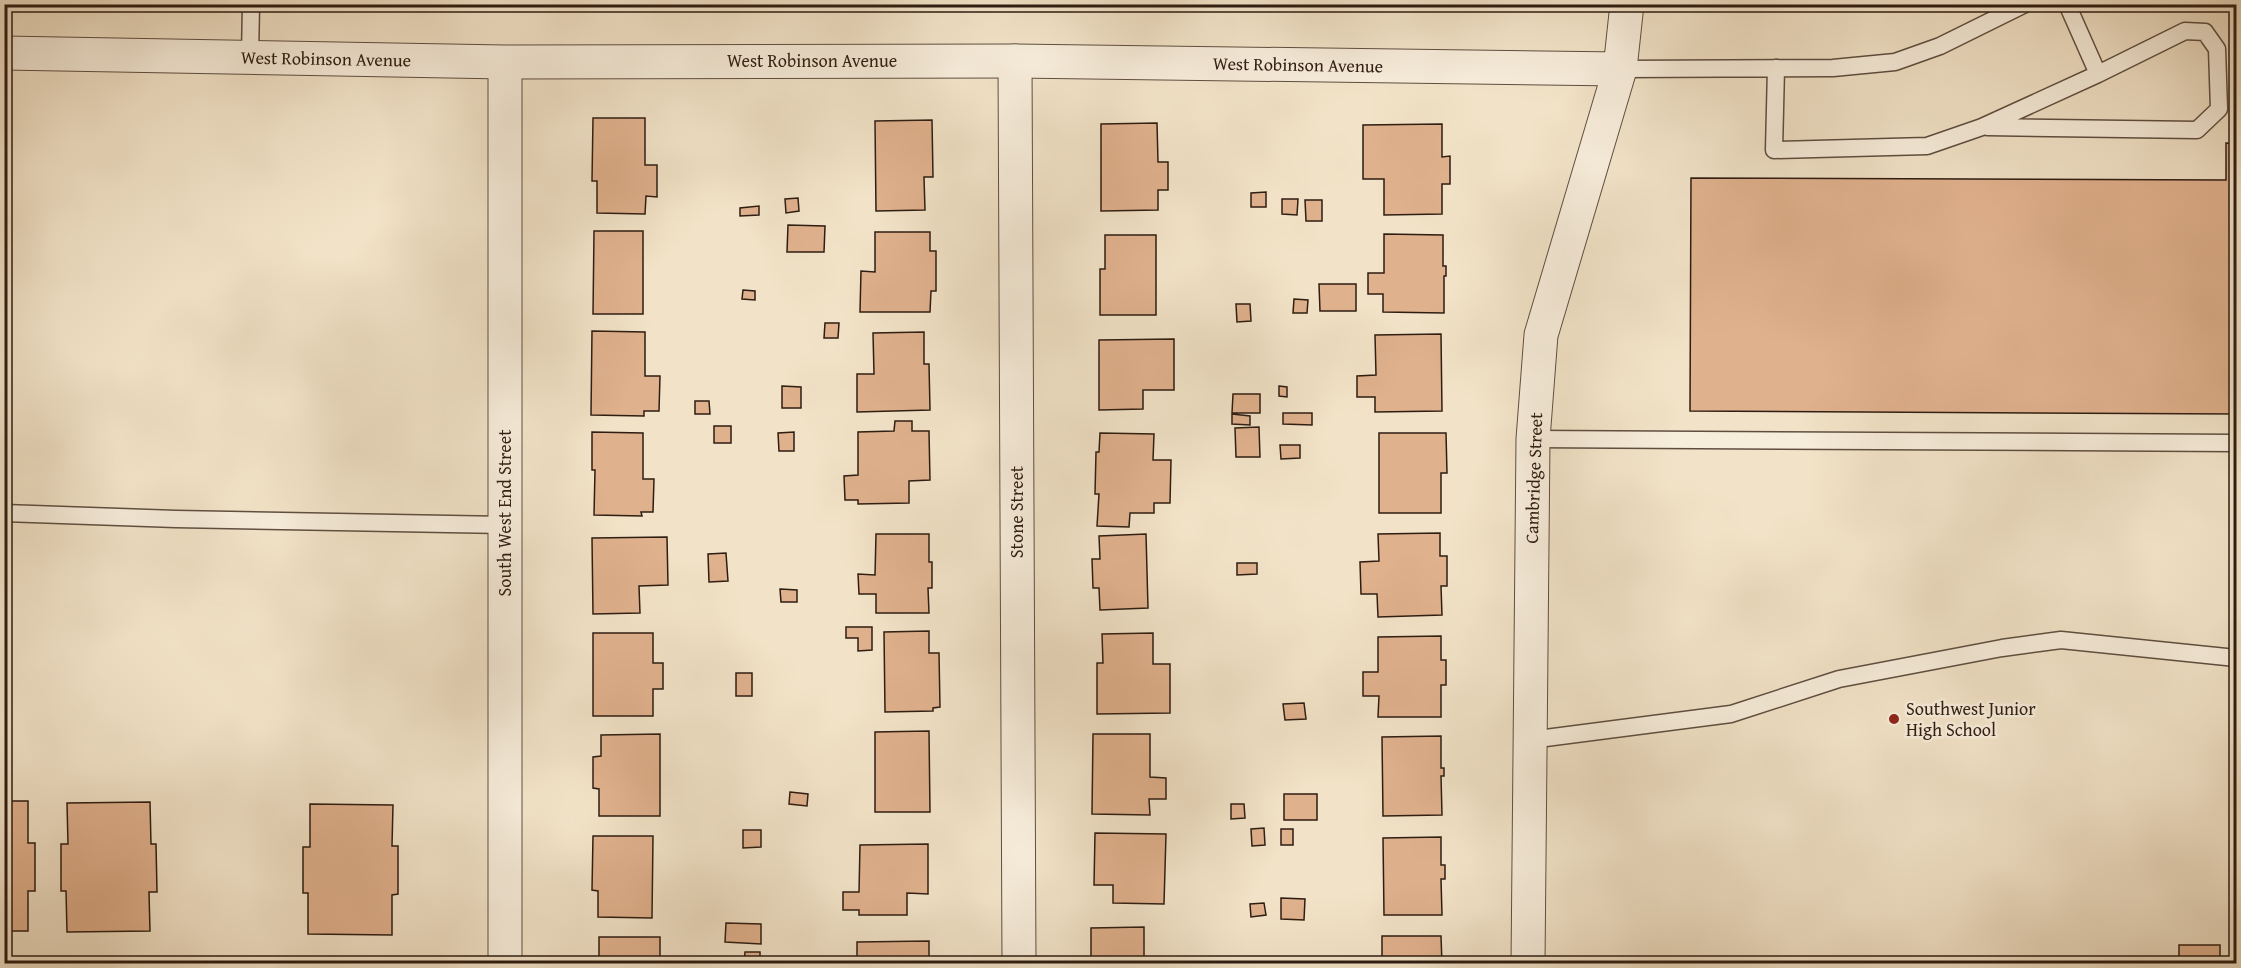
<svg xmlns="http://www.w3.org/2000/svg" width="2241" height="968" viewBox="0 0 2241 968" font-family="'Gentium Book Plus',serif">
  <rect width="100%" height="100%" fill="#f2e3c8"/>
  <filter id="stains"><feTurbulence type="fractalNoise" baseFrequency=".00333" numOctaves="4"/><feColorMatrix values="0 0 0 0 .2 0 0 0 0 .09 0 0 0 0 .02 0 0 0 .5 -.17"/></filter>
  <radialGradient id="worn" r=".72"><stop offset=".6" stop-color="#630" stop-opacity="0"/><stop offset="1" stop-color="#630" stop-opacity=".3"/></radialGradient>
  <path fill="#e0b18d" stroke="#2e1d12" stroke-width="1.5" d="M593 118H645V165H657V197L646 196 645 214 597 213V181H592Z
    M932 120 933 177H924L925 210 876 211 875 121Z
    M1157 123 1158 162H1168V190H1158V210L1101 211V124Z
    M1442 124V157L1450 156V184H1442V214L1384 215V179H1363V125Z
    M2226 143 2236 144V414L1690 411 1691 178 2226 180Z
    M1266 192V207H1251V193Z
    M798 198 799 211 786 213 785 199Z
    M1282 199H1298L1297 215 1282 214Z
    M1305 200H1322V221H1306Z
    M759 206V215L740 216V208Z
    M788 225 825 226 824 252H787Z
    M594 231H643V314H593Z
    M875 232H930V251H936V291H931L930 312H860L861 271 875 272Z
    M1384 234 1443 235V266H1446V276H1444V313L1383 312V294H1368V273H1384Z
    M1105 235H1156V315H1100V269H1105Z
    M1319 284H1356V311H1320Z
    M743 290 755 291V300L742 299Z
    M1294 299 1308 300 1307 313H1293Z
    M1236 304H1250L1251 321 1237 322Z
    M825 323H839L838 338H824Z
    M592 331 645 332V376H660L659 411H644V416L591 415Z
    M924 332V364H929L930 410 857 412V374H874L873 333Z
    M1441 334 1442 411 1375 412V397H1357V376L1376 375 1375 335Z
    M1174 339V390H1143V409L1099 410V340Z
    M782 386 801 387V408H782Z
    M1279 386 1287 387V397L1279 396Z
    M1233 394H1260V413H1232Z
    M695 401H709L710 414H695Z
    M1283 413H1312V425L1283 424Z
    M1232 414 1250 416V425L1232 424Z
    M895 421H912V431H929L930 480 909 481V503L858 504V500H845L844 476 858 475V432L894 431Z
    M714 426H731V443H714Z
    M1259 427 1260 457H1236L1235 428Z
    M592 432 643 433V479H654L653 512H641L642 516 594 515 595 470H592Z
    M794 432V451H779L778 433Z
    M1100 433 1154 434 1153 460H1171L1170 503H1154V513H1130L1129 527 1097 526 1099 494H1095L1096 452H1099Z
    M1379 433H1446L1447 473H1441V513H1379Z
    M1280 445H1300V458L1281 459Z
    M1440 533V556H1447V586H1441L1442 615 1378 617 1377 594H1361L1360 562 1379 561 1378 534Z
    M876 534H929V562H932V588H928L929 613H876V594H859L858 574 875 575Z
    M1146 534 1148 608 1100 610 1099 588H1093L1092 559H1100L1099 536Z
    M667 537 668 585 639 586 640 613 593 614 592 538Z
    M726 553 728 581 709 582 708 554Z
    M1237 563H1257V574L1237 575Z
    M780 589 797 590V602H781Z
    M846 627H872V650L858 651V638H846Z
    M929 631V653H939L940 707 933 708V711L885 712 884 632Z
    M593 633H653V663H663V689H653V716H593Z
    M1153 633V664H1170V713L1097 714V663H1103L1102 634Z
    M1441 636V660H1446V685H1441V717H1378L1379 696H1363V672H1378V637Z
    M736 673H752V696H736Z
    M1304 703 1306 719 1285 720 1283 704Z
    M929 731 930 812H875V732Z
    M660 734V816H599V789L593 788V757L601 756V735Z
    M1093 734H1150V777L1166 778V799H1149L1150 815 1092 814Z
    M1441 736V768H1444V776H1441L1442 815 1383 816 1382 737Z
    M790 792 808 794 807 806 789 804Z
    M1284 794H1317V820H1284Z
    M4 801H28V843H35V891H28V931H4Z
    M150 802 151 844H156L157 892H149L150 931 67 932 66 891H61V844H68L67 803Z
    M310 804 393 805 392 846H398V894L392 895V935L308 934V893H303V847H310Z
    M1231 804H1244L1245 818 1231 819Z
    M1264 828 1265 845 1252 846 1251 829Z
    M1281 829H1293V845H1281Z
    M743 830H761V847L743 848Z
    M1095 833 1166 834 1164 904 1113 903V885H1094Z
    M593 836H653L652 918 598 917V891L592 890Z
    M1441 837V865H1445V879H1441L1442 915H1384L1383 838Z
    M928 844V894L907 893V915H859V910H843V892H859L860 845Z
    M1281 898 1305 899 1304 920 1281 919Z
    M1264 903 1266 915 1251 917 1250 904Z
    M726 923 761 924V944L725 942Z
    M1144 927V964H1091V928Z
    M1382 936H1441L1442 964H1382Z
    M599 937H660V963L675 964H594V961L599 960Z
    M929 941V964H857V942Z
    M2179 945H2220V964H2179Z
    M745 952H760V964H744Z"/>
  <g fill="none" stroke-linecap="round" stroke-linejoin="round">
    <defs>
      <path id="service" d="M250 58 251 4
        M1776 68 1774 150 1927 146 1982 127 2098 74 2067 4
        M1620 69 1833 68 1895 62 1940 46 2025 4
        M1987 127 2197 130 2219 109 2217 49 2205 32 2185 31 2098 74
        M1533 439 2236 443
        M4 513 176 519 505 525
        M1530 740 1731 714 1839 679 2002 648 2061 640 2236 658"/>
      <path id="minor" d="M1015 61 1019 964
        M1528 964 1533 439 1541 335 1620 69"/>
      <path id="tertiary" d="M4 53 505 62 1015 61 1620 69 1627 4
        M505 964V62"/>
    </defs>
    <use href="#service" stroke="#5f4e40" stroke-width="19"/>
    <use href="#minor" stroke="#5f4e40" stroke-width="35"/>
    <use href="#tertiary" stroke="#5f4e40" stroke-width="35"/>
    <use href="#service" stroke="#f7eddb" stroke-width="16"/>
    <use href="#minor" stroke="#f7eddb" stroke-width="33"/>
    <use href="#tertiary" stroke="#f7eddb" stroke-width="33"/>
  </g>
  <circle fill="#8f2418" stroke="#f7eddb" stroke-width="2" cx="1894" cy="719" r="6"/>
  <g text-anchor="middle" stroke-width="5" stroke-linejoin="round" paint-order="stroke">
    <g font-size="18" fill="#2e1d12" stroke="#f7eddb">
      <text transform="translate(326 59) rotate(1)" y="6">West Robinson Avenue</text>
      <text x="812" y="67">West Robinson Avenue</text>
      <text transform="translate(1298 65) rotate(1)" y="6">West Robinson Avenue</text>
      <text transform="translate(1534 478) rotate(-88)" y="6">Cambridge Street</text>
      <text transform="translate(1017 512) rotate(-90)" y="6">Stone Street</text>
      <text transform="translate(505 513) rotate(-90)" y="6">South West End Street</text>
    </g>
    <g font-size="18" fill="#2e1d12" stroke="#f7eddb" text-anchor="start">
      <text x="1906" y="715">Southwest Junior<tspan x="1906" dy="21">High School</tspan></text>
    </g>
  </g>
  <rect width="2241" height="968" fill="none" stroke="#f2e3c8" stroke-width="24"/>
  <rect x="6" y="6" width="2229" height="956" fill="none" stroke="#2e1d12" stroke-width="3"/>
  <rect x="12" y="12" width="2217" height="944" fill="none" stroke="#2e1d12" stroke-width="1.5"/>
  <rect width="100%" height="100%" filter="url(#stains)"/>
  <rect width="100%" height="100%" fill="url(#worn)"/>
</svg>
